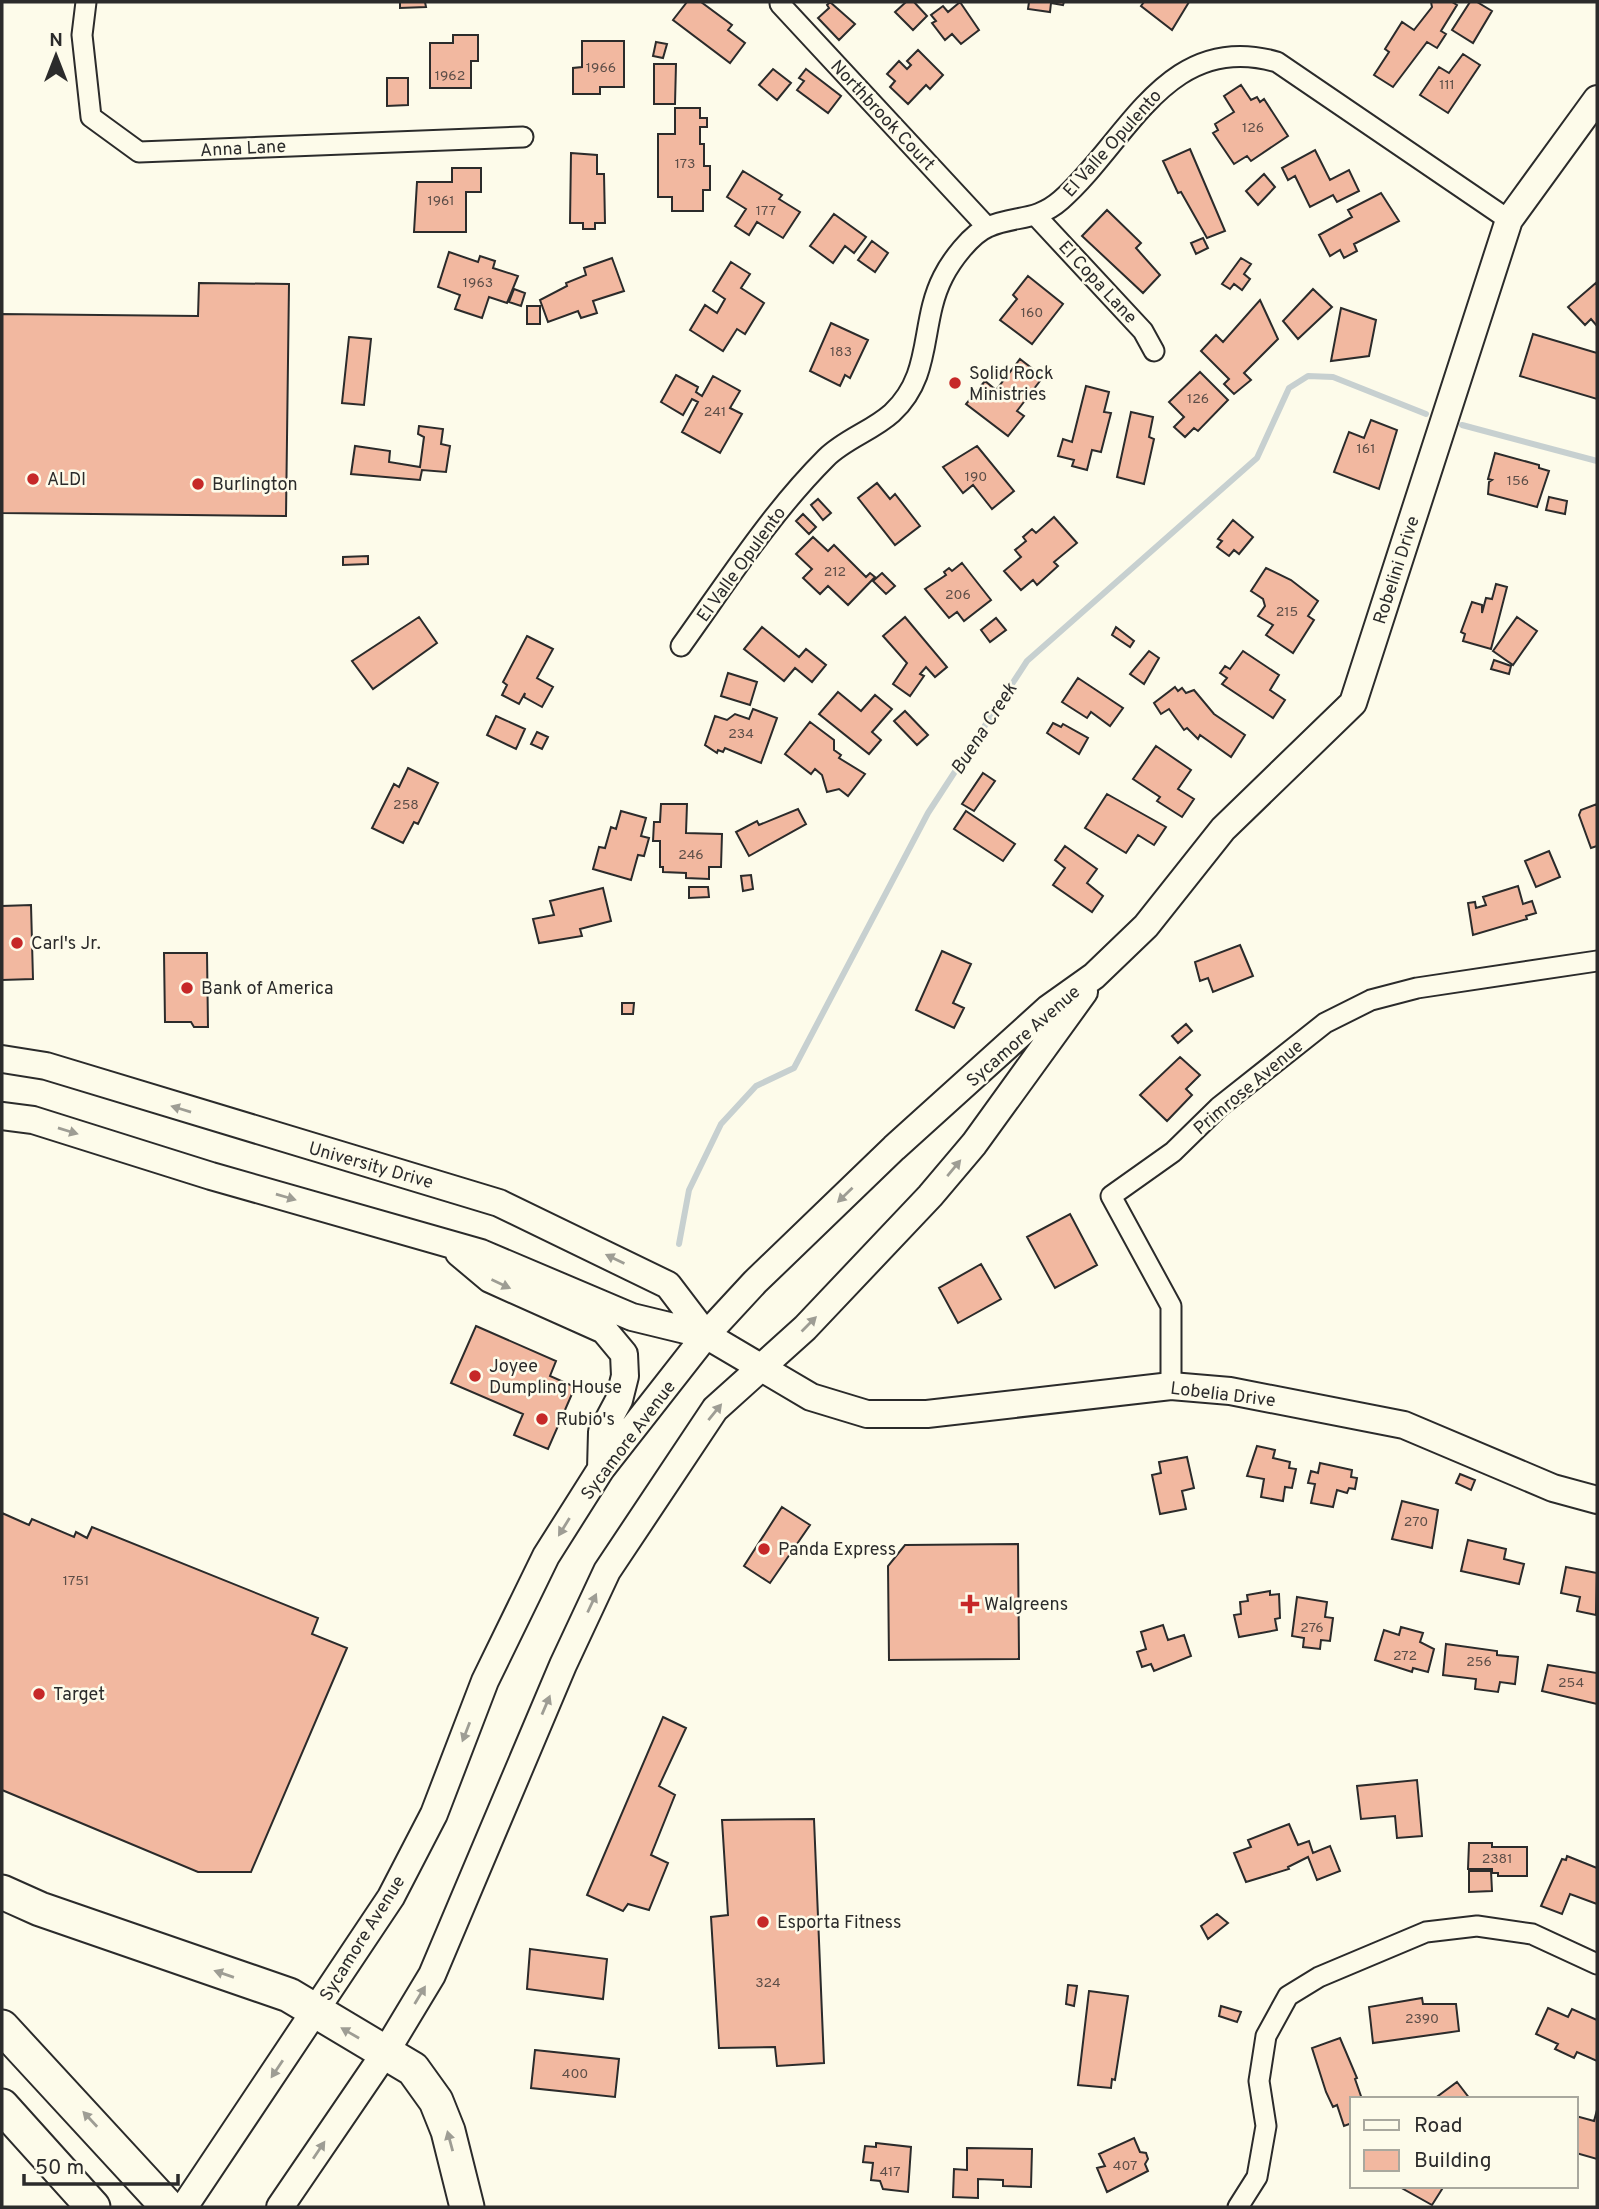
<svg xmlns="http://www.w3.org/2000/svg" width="1599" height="2209" viewBox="0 0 1599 2209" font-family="Overpass,sans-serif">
  <rect width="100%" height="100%" fill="#fdfbea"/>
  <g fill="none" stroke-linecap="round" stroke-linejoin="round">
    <path stroke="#c7d0d0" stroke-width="6" d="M1462 425 1597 461
      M679 1244 689 1190 721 1124 756 1086 794 1068 928 813 1027 661 1257 458 1289 388 1308 376 1333 377 1426 414"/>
  </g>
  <path fill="#f2b8a0" stroke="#2b2b2b" stroke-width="2" d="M400 2H425L426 7 400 8Z
    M687 2H701L732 25 728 30 745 43 730 63 673 20Z
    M830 2 855 24 839 40 818 18 829 8 827 5Z
    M906 2H914L927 16 913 30 895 12Z
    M960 2 979 30 961 44 952 34 945 40 932 23 936 21 931 15 943 6 948 12Z
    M1029 2H1064L1063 5 1051 3 1050 12 1028 9Z
    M1144 2H1189L1172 30 1141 6Z
    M1431 2H1452L1457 5 1441 31 1446 34 1437 48 1427 42 1393 87 1374 75 1389 52 1385 49 1402 22 1414 30 1432 7Z
    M1470 2H1477L1492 11 1473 43 1452 30Z
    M453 35H478V61H471V88H430V43H453Z
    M582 41H624V87H600V94H573V68L582 67Z
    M656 42 667 44 663 58 653 56Z
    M918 50 943 75 930 89 926 85 908 104 890 87 895 81 887 74 899 61 907 69 911 65 907 61Z
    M1463 54 1480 65 1448 113 1420 95 1439 67 1449 73Z
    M654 64H676L675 104H654Z
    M773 69 791 83 777 100 759 85Z
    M806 69 841 96 828 113 797 90 804 81 799 78Z
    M387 78H408V105L387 106Z
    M1241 85 1251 100 1257 97 1260 102 1264 99 1288 136 1251 161 1247 156 1234 164 1213 133 1218 130 1215 124 1234 112 1224 96Z
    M675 108H700V118H707V127H700V144H704V166H710V190H703V211H672V197H658V134H675Z
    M1190 149 1225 231 1207 238 1181 192 1178 193 1163 161Z
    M1315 150 1330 180 1349 170 1359 191 1337 202 1333 195 1310 207 1295 176 1288 180 1282 168Z
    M571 153 597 155V174H604L605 223H595V229H583V223H570Z
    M452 168H481V192H466V232H414L417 182H452Z
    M743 171 782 195 779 199 800 212 783 238 757 222 749 235 735 226 746 209 727 197Z
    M1264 174 1275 187 1258 205 1246 191Z
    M1381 193 1399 221 1354 244 1357 251 1344 258 1340 250 1330 256 1319 235 1352 217 1348 210Z
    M1107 210 1141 243 1136 248 1160 275 1143 293 1082 236Z
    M834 214 866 237 854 253 845 246 833 263 810 246Z
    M1203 238 1208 248 1196 254 1191 243Z
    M872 241 888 253 875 272 858 260Z
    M449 252 478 262 480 256 495 261 493 268 518 276 507 303 489 297 482 318 455 309 460 295 438 287Z
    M612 258 624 291 593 301 597 313 581 318 578 311 548 322 540 300 567 286 566 283 586 275 584 268Z
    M1241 258 1251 264 1244 274 1250 279 1242 290 1234 284 1230 289 1222 284Z
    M731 262 750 274 741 288 764 303 745 334 737 329 723 351 690 330 705 305 717 313 725 299 713 291Z
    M1028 276 1063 304 1032 344 1000 320 1017 299 1013 295Z
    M1597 282V326L1591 319 1585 325 1568 307Z
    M199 283 289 284 286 516 2 513V314L198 316Z
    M514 289 525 293 521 306 509 302Z
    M1313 289 1332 307 1298 339 1283 321Z
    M1260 300 1278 339 1244 373 1251 380 1234 394 1224 384 1229 379 1201 351 1216 335 1223 342Z
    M527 306H540V324H527Z
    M1341 308 1376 320 1369 356 1331 361Z
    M831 323 868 340 850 378 845 375 840 386 810 371Z
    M1533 334 1597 353V399L1520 376Z
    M349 337 371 339 364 405 342 403Z
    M1020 359 1043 377 1017 411 1024 416 1008 436 966 404 985 381 996 390Z
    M1200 372 1228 400 1198 431 1194 428 1185 437 1174 427 1184 417 1169 402Z
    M676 375 698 387 696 392 702 396 713 376 740 391 730 408 742 414 720 453 682 432 698 402 692 399 683 415 661 402Z
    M1086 386 1109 392 1104 412 1111 413 1101 452 1092 450 1087 470 1072 466 1074 460 1058 456 1063 439 1072 442Z
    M1131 412 1153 417 1149 437 1154 439 1144 484 1117 477Z
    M1371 420 1397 430 1379 489 1334 472 1349 432 1364 438Z
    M419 426 443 429 441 444 450 446 446 472 422 470 420 480 351 474 355 446 390 451 389 462 420 467 424 437 418 434Z
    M977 446 1014 491 992 509 973 485 963 493 943 467Z
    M1495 453 1539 465V468L1549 471 1537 507 1488 494 1489 482 1492 480 1488 479Z
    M877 483 890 499 895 494 920 526 895 545 858 498Z
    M1549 497 1567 501 1565 514 1546 510Z
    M818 499 831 513 823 520 811 505Z
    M803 514 816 527 809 534 796 521Z
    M1054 517 1077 543 1054 562 1058 566 1037 585 1033 580 1021 590 1004 571 1021 557 1015 550 1026 541 1023 537 1032 529 1036 533Z
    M1233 520 1253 537 1239 554 1234 550 1229 556 1217 547 1222 541 1218 539Z
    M813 537 828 551 834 545 866 577 870 573 875 577 848 605 828 586 820 594 803 578 812 569 796 554Z
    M368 556V564L343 565V557Z
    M962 563 991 600 964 621 957 612 949 618 925 589 946 575 944 572 949 568 952 571Z
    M1266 568 1291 580 1318 601 1308 616 1314 620 1293 653 1266 635 1273 625 1258 616 1265 606 1263 599 1251 591Z
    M882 573 895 586 886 594 873 581Z
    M1496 584 1507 587 1491 649 1463 641 1465 634 1461 632 1472 602 1482 605V613L1486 598 1492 599Z
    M419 617 437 643 373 689 352 661Z
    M905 617 947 667 935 677 926 667 920 674 924 676 910 696 893 684 907 663 883 636Z
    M1517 617 1537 631 1513 665 1493 651Z
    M996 618 1006 630 990 642 981 630Z
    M762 627 799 657 806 649 826 665 812 682 795 668 784 681 744 649Z
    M1116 627 1134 641 1130 647 1112 635Z
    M527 636 553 649 537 678 553 687 542 707 524 697 525 693 519 704 502 695 507 685 503 682Z
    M1149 651 1159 658 1144 684 1130 674Z
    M1243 651 1279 675 1270 690 1285 700 1273 718 1222 684 1227 678 1220 673 1225 666 1230 669Z
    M1494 660 1511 666 1509 674 1491 669Z
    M728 673 757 682 750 705 721 696Z
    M1078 678 1123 708 1110 726 1091 712 1087 718 1062 702Z
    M1175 687 1178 691 1182 688 1186 693 1194 690 1214 714 1245 735 1231 757 1200 735 1198 739 1187 728 1184 730 1169 709 1161 714 1154 703Z
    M838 692 861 711 875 695 892 709 872 732 881 740 869 754 819 714Z
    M753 709 777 718 761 763 725 748 723 752 718 750 717 753 705 745 715 716 727 720 735 714 749 719Z
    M905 711 928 735 917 745 894 721Z
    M496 716 525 729 516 749 487 735Z
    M810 722 834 740V750L841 755 839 758 865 774 848 796 839 789 827 792 822 775 815 769 811 774 785 754Z
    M1053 723 1061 727 1063 724 1088 738 1079 754 1047 733Z
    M537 732 548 737 542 749 531 744Z
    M1156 746 1191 770 1178 789 1194 799 1182 817 1157 801 1160 797 1133 779Z
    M408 768 438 783 418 824 414 822 403 843 372 828 394 784 399 787Z
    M983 773 995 781 974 811 962 804Z
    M1107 794 1166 827 1154 845 1138 835 1126 853 1085 828Z
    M661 804H687L686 833 722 834 721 867H709V879L686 878V873L663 872V867H660V841H653L654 822H660Z
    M1597 804V846L1591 848 1579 815 1581 810Z
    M798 809 806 824 749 856 736 832 757 821 759 825Z
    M621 811 646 818 641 836 649 838 644 856 638 855 631 880 593 869 599 847 605 848 611 827 616 829Z
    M966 811 1015 844 1003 861 954 829Z
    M1065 846 1097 869 1087 883 1103 896 1092 912 1053 885 1065 868 1055 860Z
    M1549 851 1560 877 1536 887 1525 861Z
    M751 875 753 889 743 891 741 876Z
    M1518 886 1523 904 1532 901 1536 913 1526 916 1527 919 1473 935 1468 903 1475 902 1476 908 1486 905 1483 897Z
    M689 887H708L709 897 689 898Z
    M603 888 611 921 580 929 582 936 539 943 533 919 554 915 550 901Z
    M31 905 33 979 2 980V906Z
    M1240 945 1253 976 1213 992 1208 978 1200 981 1195 962Z
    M942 951 971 964 953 1003 964 1008 954 1028 916 1010Z
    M164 953H207L208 1027H194L191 1022H165Z
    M622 1003H634L633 1014H622Z
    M1186 1024 1192 1031 1178 1043 1172 1036Z
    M1180 1057 1200 1075 1186 1089 1192 1095 1167 1121 1140 1095Z
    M1070 1214 1097 1265 1055 1288 1027 1237Z
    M981 1264 1001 1299 958 1323 939 1288Z
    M476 1326 556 1361 550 1376 575 1387 548 1449 514 1435 523 1414 451 1383Z
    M1257 1446 1275 1450 1273 1458 1290 1462 1289 1468 1296 1469 1292 1488 1285 1487 1283 1501 1261 1497 1264 1479 1247 1476Z
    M1187 1457 1194 1488 1182 1491 1186 1509 1160 1514 1152 1475 1161 1473 1159 1462Z
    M1320 1463 1352 1470 1351 1477 1357 1478 1355 1489 1349 1488 1347 1493 1337 1490 1333 1507 1311 1503 1315 1484 1308 1483 1311 1471 1318 1473Z
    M1460 1474 1475 1480 1471 1490 1456 1483Z
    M1402 1501 1438 1510 1432 1548 1392 1539Z
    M782 1507 810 1525 770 1583 744 1566Z
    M2 1513 29 1525 32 1519 74 1537 76 1532 87 1538 92 1527 318 1618 312 1634 347 1648 251 1872H198L2 1790Z
    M1468 1540 1506 1549 1504 1559 1524 1564 1519 1584 1461 1571Z
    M1018 1544 1019 1659 889 1660 888 1566 905 1545Z
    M1566 1567 1597 1573 1596 1615 1577 1611 1580 1597 1561 1593Z
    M1270 1591V1595L1279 1594 1280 1618 1275 1619 1277 1630 1239 1637 1234 1615 1241 1614 1240 1602 1248 1601 1247 1595Z
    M1297 1597 1327 1602 1325 1617 1333 1618 1330 1641 1321 1640 1320 1649 1303 1647 1304 1638 1292 1636Z
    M1163 1625 1168 1640 1184 1635 1191 1656 1154 1671 1151 1664 1142 1667 1137 1652 1146 1649 1141 1632Z
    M1401 1627 1423 1633 1420 1642 1434 1649 1428 1672 1413 1668 1412 1672 1375 1660 1384 1630 1399 1635Z
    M1446 1644 1497 1651V1655L1518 1657 1515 1684 1500 1682 1498 1692 1475 1689 1476 1679 1443 1675Z
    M1548 1665 1597 1673V1704L1542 1691Z
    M663 1717 686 1728 659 1786 675 1795 651 1855 668 1863 649 1910 628 1904 623 1911 587 1895Z
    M1417 1780 1422 1836 1397 1838 1395 1816 1361 1819 1357 1786Z
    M814 1819 824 2063 777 2066 775 2047 719 2048 711 1917 728 1915 722 1820Z
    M1289 1824 1298 1845 1309 1841 1313 1853 1330 1846 1340 1871 1317 1880 1308 1857 1288 1867 1289 1869 1246 1882 1234 1853 1251 1847 1248 1840Z
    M1469 1843H1492V1847H1527V1876H1498V1873H1492V1869H1468Z
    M1567 1856 1597 1868V1904L1570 1894 1562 1914 1541 1906 1562 1859 1566 1860Z
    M1469 1871H1491L1492 1891 1469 1892Z
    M1217 1914 1228 1923 1208 1939 1201 1926Z
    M530 1949 607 1959 603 1999 527 1989Z
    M1068 1985 1077 1986 1074 2006 1066 2004Z
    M1089 1991 1128 1996 1115 2080 1112 2079 1111 2088 1078 2085Z
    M1422 1998 1423 2004H1456L1459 2031 1373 2043 1369 2007Z
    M1221 2006 1241 2012 1237 2022 1219 2016Z
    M1548 2008 1568 2017 1572 2009 1597 2020V2061L1577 2052 1574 2058 1555 2049 1558 2044 1536 2034Z
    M1340 2038 1357 2078 1355 2079 1362 2099H1352V2123L1344 2126 1337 2105 1333 2107 1326 2092 1312 2048Z
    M535 2050 619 2059 615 2097 531 2088Z
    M1457 2082 1470 2099H1434Z
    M1597 2110V2159L1576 2153V2116L1594 2121Z
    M1134 2138 1140 2152 1146 2153 1148 2159 1145 2164 1148 2171 1107 2192 1097 2168 1105 2166 1099 2154Z
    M876 2143 911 2147 908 2192 883 2189 880 2181 871 2180 873 2163 863 2162 865 2146 876 2147Z
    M967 2148 1032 2149 1031 2187 1003 2186V2180L978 2179V2198L953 2197 954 2169 967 2170Z
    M1398 2186H1444L1432 2205Z"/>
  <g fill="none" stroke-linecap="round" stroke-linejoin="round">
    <defs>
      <path id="street" d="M86 2 82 35 91 117 139 152 523 137
        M780 4 987 227
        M1037 217 1143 331 1154 351
        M681 646C727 582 770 514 826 458 845 439 872 431 892 413 934 374 919 324 943 277 951 261 971 234 988 227 1015 215 1036 222 1061 200 1128 141 1167 30 1277 62L1509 220
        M1171 1386V1306L1111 1196 1173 1152 1219 1107 1325 1023 1371 1000 1417 988 1597 961
        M1238 2207 1257 2177 1266 2126 1259 2081 1266 2036 1288 1996 1319 1977 1426 1932 1477 1926 1532 1934 1597 1964"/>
      <path id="secondary" d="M2 1059 46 1066 499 1203 668 1285 706 1335
        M2 1116 33 1120 211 1176 481 1253 632 1317 706 1335 811 1397 867 1414H927L1171 1386 1230 1391 1404 1425 1553 1488 1597 1500
        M459 1253 490 1279 604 1330 624 1354 625 1376 619 1400 602 1432 601 1469
        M184 2207 391 1897 434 1814 485 1681 546 1556 601 1469 706 1335 755 1282 894 1148 1049 1008 1094 976 1146 926 1223 829 1353 703 1509 220 1597 99
        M280 2207 385 2053 432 1975 563 1665 607 1571 715 1409 805 1328 930 1196 974 1144 1084 992"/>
      <path id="highway" d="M2 1892 40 1909 289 1995 413 2069 436 2101 448 2131 467 2207
        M2 2027 168 2207
        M2 2106 93 2207"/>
    </defs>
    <use href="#street" stroke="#2b2b2b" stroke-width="23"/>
    <use href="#secondary" stroke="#2b2b2b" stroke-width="30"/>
    <use href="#highway" stroke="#2b2b2b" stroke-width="37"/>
    <use href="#street" stroke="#fdfbea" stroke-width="19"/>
    <use href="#secondary" stroke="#fdfbea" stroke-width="26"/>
    <use href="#highway" stroke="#fdfbea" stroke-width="33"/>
  </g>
  <defs><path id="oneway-solid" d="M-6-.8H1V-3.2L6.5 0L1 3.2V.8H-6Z" transform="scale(1.75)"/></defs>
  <g fill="#9e9d94">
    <use href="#oneway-solid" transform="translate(181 1109) rotate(-163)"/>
    <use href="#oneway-solid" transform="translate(68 1131) rotate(17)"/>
    <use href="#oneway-solid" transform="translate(954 1168) rotate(-50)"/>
    <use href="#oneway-solid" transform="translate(845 1195) rotate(136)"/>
    <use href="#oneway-solid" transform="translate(286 1197) rotate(16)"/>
    <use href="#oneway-solid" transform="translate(615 1259) rotate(-154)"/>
    <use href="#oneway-solid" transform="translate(501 1284) rotate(25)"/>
    <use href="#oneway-solid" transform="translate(809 1324) rotate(-45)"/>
    <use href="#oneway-solid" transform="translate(715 1412) rotate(-51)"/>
    <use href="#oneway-solid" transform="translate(564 1527) rotate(122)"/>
    <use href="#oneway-solid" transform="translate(592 1603) rotate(-65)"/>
    <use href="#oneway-solid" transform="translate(546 1705) rotate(-67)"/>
    <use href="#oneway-solid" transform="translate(466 1732) rotate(111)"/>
    <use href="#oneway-solid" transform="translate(224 1974) rotate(-161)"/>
    <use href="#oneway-solid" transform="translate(420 1995) rotate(-59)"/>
    <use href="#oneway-solid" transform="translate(350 2033) rotate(-150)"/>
    <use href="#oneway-solid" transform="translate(277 2069) rotate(124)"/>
    <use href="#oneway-solid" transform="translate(90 2119) rotate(-133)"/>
    <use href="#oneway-solid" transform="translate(450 2141) rotate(-105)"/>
    <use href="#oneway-solid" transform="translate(319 2150) rotate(-56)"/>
  </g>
  <g fill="#c62828" stroke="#fdfbea" stroke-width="2.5">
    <circle cx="955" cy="383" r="7"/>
    <circle cx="33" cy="479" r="7"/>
    <circle cx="198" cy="484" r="7"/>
    <circle cx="17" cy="943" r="7"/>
    <circle cx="187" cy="988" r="7"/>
    <circle cx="475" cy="1376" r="7"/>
    <circle cx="542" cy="1419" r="7"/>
    <circle cx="764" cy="1549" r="7"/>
    <path d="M966.5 1593.5h7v7h7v7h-7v7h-7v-7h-7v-7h7z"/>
    <circle cx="39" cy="1694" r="7"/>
    <circle cx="763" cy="1922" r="7"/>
  </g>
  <g text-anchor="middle" stroke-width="5" stroke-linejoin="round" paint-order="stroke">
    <g font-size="14" fill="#5d4e48">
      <text x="601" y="72">1966</text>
      <text x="450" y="80">1962</text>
      <text x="1447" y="89">111</text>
      <text x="1253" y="132">126</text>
      <text x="685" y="168">173</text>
      <text x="441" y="205">1961</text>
      <text x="766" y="215">177</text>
      <text x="478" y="287">1963</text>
      <text x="1032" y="317">160</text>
      <text x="841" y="356">183</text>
      <text x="1198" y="403">126</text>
      <text x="715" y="416">241</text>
      <text x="1366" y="453">161</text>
      <text x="976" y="481">190</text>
      <text x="1518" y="485">156</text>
      <text x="835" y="576">212</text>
      <text x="958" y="599">206</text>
      <text x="1287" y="616">215</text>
      <text x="741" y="738">234</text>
      <text x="406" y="809">258</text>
      <text x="691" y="859">246</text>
      <text x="1416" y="1526">270</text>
      <text x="76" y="1585">1751</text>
      <text x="1312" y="1632">276</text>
      <text x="1405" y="1660">272</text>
      <text x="1479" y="1666">256</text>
      <text x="1571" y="1687">254</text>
      <text x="1497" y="1863">2381</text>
      <text x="768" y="1987">324</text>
      <text x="1422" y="2023">2390</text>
      <text x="575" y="2078">400</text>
      <text x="1125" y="2170">407</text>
      <text x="890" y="2176">417</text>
    </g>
    <g font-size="18" fill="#2b2b2b" stroke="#fdfbea">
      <text transform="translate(883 115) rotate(47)" y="6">Northbrook Court</text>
      <text transform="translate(1112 143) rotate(-48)" y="6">El Valle Opulento</text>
      <text transform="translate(243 148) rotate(-3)" y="6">Anna Lane</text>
      <text transform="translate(1098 282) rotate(47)" y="6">El Copa Lane</text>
      <text transform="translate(741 564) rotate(-54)" y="6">El Valle Opulento</text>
      <text transform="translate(1396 570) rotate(-72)" y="6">Robelini Drive</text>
      <text transform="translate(1023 1036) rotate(-41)" y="6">Sycamore Avenue</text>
      <text transform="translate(1248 1087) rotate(-40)" y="6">Primrose Avenue</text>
      <text transform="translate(371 1165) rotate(16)" y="6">University Drive</text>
      <text transform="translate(1223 1394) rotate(7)" y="6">Lobelia Drive</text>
      <text transform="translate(628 1440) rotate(-53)" y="6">Sycamore Avenue</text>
      <text transform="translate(362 1938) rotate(-58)" y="6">Sycamore Avenue</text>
    </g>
    <g font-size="18" fill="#2b2b2b" stroke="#fdfbea" text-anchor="start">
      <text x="969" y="379">Solid Rock<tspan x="969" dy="21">Ministries</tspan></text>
      <text x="47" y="485">ALDI</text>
      <text x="212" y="490">Burlington</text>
      <text x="31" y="949">Carl's Jr.</text>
      <text x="201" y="994">Bank of America</text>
      <text x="489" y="1372">Joyee<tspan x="489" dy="21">Dumpling House</tspan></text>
      <text x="556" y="1425">Rubio's</text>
      <text x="778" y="1555">Panda Express</text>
      <text x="984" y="1610">Walgreens</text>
      <text x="53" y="1700">Target</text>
      <text x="777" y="1928">Esporta Fitness</text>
    </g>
    <g font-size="19" font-style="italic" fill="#2b2b2b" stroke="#fdfbea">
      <text transform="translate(983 728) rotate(-57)" y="7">Buena Creek</text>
    </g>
  </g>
  <rect width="1599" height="2209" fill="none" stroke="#2b2b2b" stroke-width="7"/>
  <rect x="1350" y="2097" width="228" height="91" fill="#fdfbea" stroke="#a9a89e" stroke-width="2"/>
  <rect x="1364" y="2120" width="35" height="10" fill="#fdfbea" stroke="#a9a89e" stroke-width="2"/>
  <text x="1414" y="2132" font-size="21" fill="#2b2b2b">Road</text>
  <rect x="1364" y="2150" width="35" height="21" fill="#f2b8a0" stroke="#a9a89e" stroke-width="2"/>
  <text x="1414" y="2167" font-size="21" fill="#2b2b2b">Building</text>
  <g transform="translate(56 56)" stroke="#fdfbea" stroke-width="5" paint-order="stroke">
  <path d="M0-5L12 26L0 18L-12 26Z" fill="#2b2b2b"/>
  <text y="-10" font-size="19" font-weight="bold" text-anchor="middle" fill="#2b2b2b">N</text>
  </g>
  <path d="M24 2174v10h154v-10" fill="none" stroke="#2b2b2b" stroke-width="3.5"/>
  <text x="35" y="2174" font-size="21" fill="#2b2b2b" stroke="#fdfbea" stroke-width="5" paint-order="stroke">50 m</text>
</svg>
